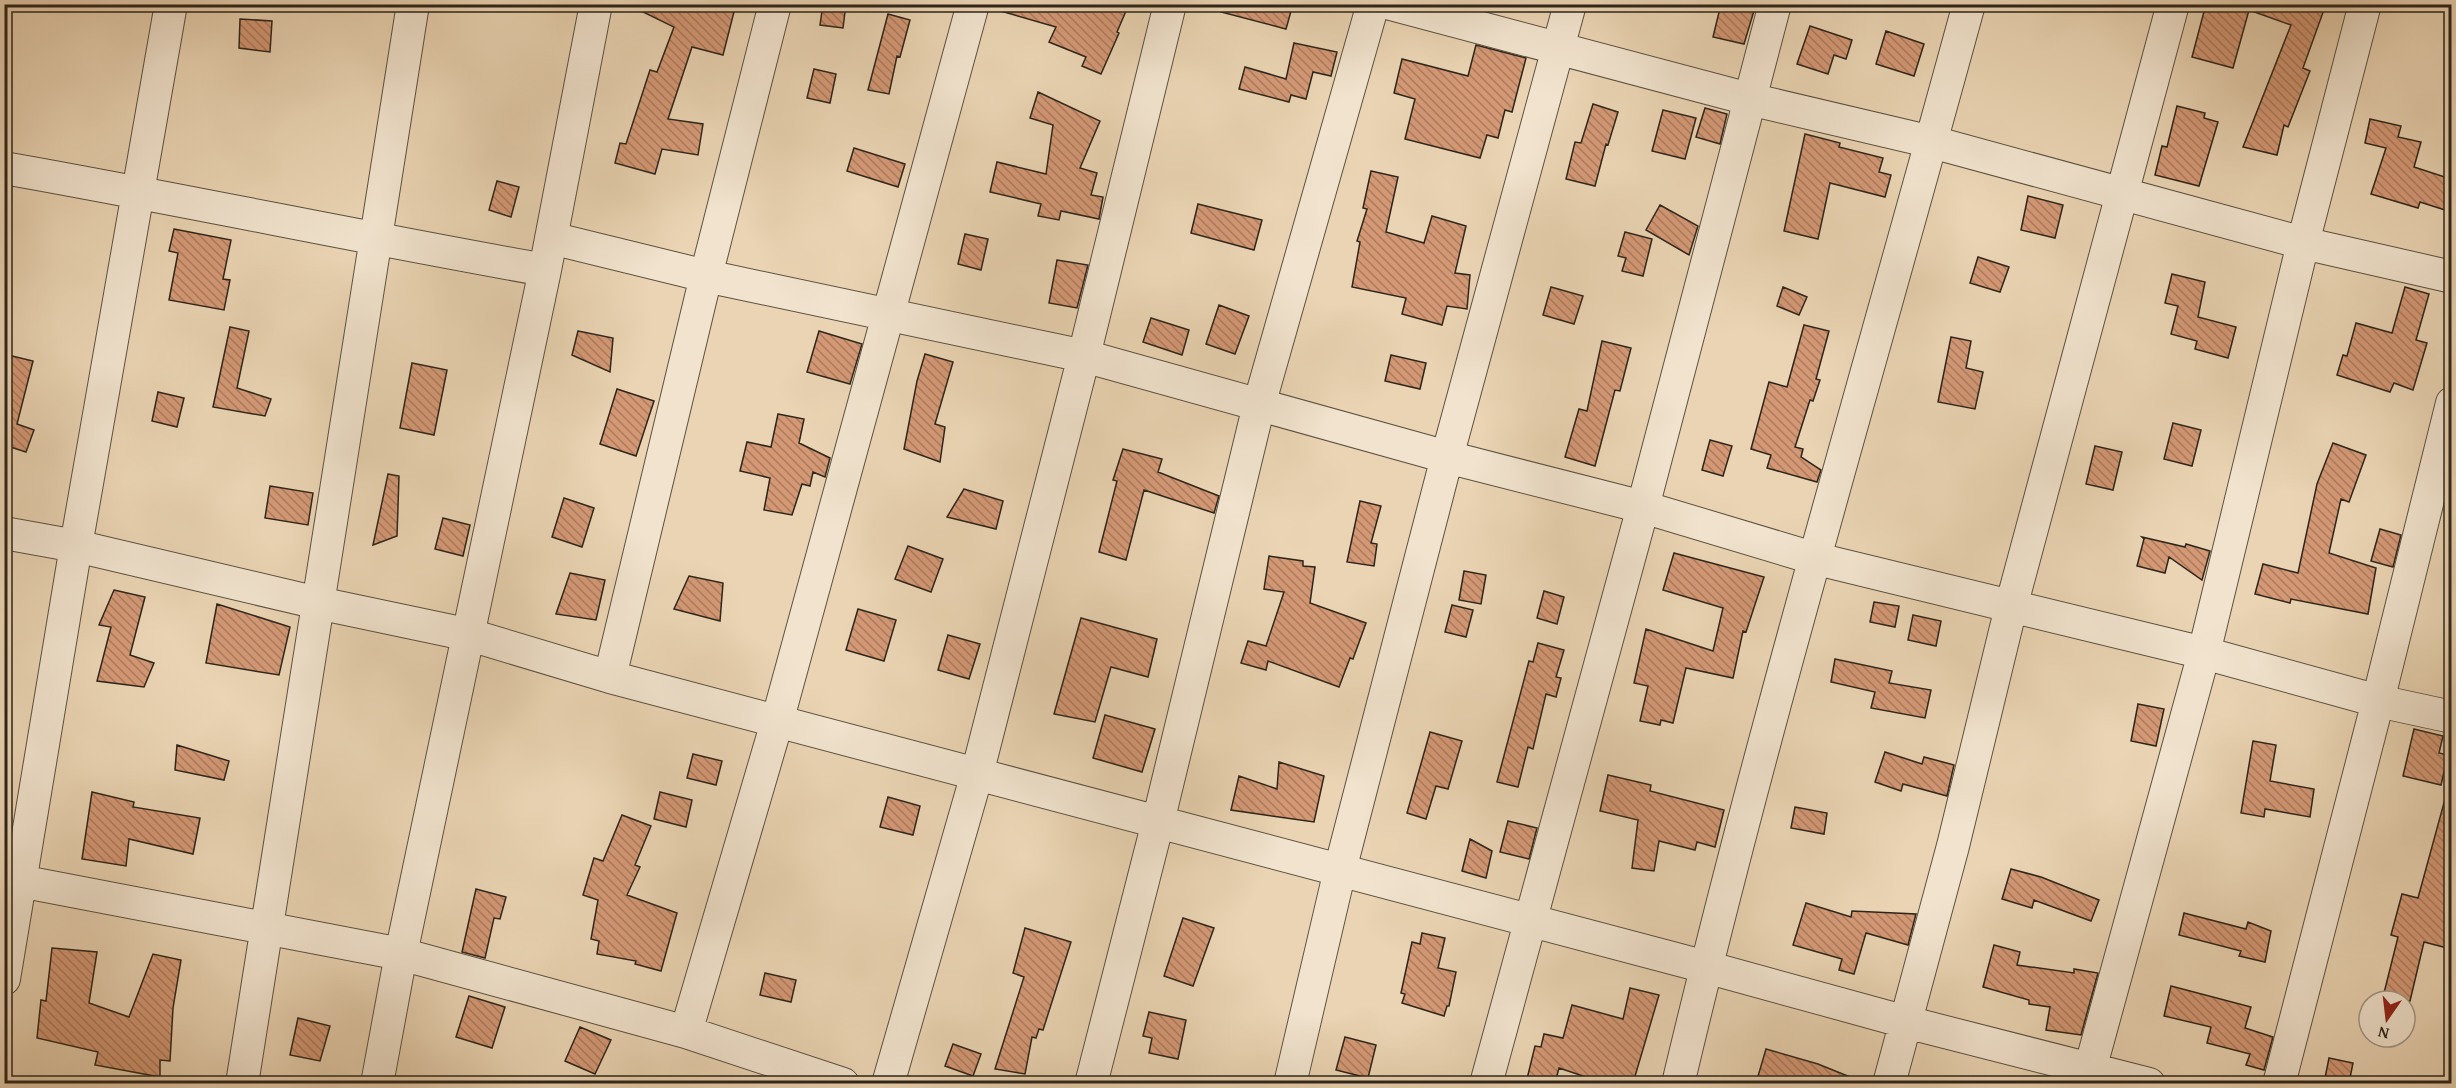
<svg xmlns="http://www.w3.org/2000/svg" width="2456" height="1088" viewBox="0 0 2456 1088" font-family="'Gentium Book Plus',serif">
  <defs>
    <pattern id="building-back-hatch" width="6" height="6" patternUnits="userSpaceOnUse" patternTransform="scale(1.5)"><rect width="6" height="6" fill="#d49875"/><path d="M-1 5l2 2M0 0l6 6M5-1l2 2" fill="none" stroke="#ac7c5f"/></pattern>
  </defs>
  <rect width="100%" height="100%" fill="#ead4b3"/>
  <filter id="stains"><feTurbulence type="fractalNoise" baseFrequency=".00333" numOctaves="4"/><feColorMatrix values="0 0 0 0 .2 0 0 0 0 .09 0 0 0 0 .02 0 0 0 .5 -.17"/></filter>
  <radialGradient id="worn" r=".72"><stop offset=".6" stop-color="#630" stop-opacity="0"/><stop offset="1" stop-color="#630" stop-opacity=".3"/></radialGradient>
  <path fill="url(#building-back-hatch)" stroke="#2d251b" stroke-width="1.5" d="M627 4H736L723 55 692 47 668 119 703 124 698 155 662 149 655 174 615 163 620 143 626 144 650 70 657 72 674 27Z
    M823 4H846L843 28 820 25Z
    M998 4H1129L1117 32 1119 33 1101 74 1082 66 1086 57 1049 42 1056 27 997 10Z
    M1221 4H1293L1286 29 1221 12Z
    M1721 4H1756L1744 44 1713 37Z
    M2206 4H2326L2303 68 2310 71 2288 127 2284 125 2277 155 2243 147 2291 25 2249 10 2233 68 2192 57Z
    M888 14 910 20 900 57 897 56 889 94 868 90Z
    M240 19 272 21 270 52 239 48Z
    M1810 26 1852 40 1846 59 1834 55 1828 74 1797 64Z
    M1886 31 1924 44 1914 76 1876 64Z
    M1294 43 1337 52 1331 76 1313 72 1306 99 1291 95 1289 102 1239 89 1245 67 1286 79Z
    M1476 45 1526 58 1512 112 1505 110 1498 138 1487 135 1480 158 1405 139 1415 99 1394 93 1402 59 1468 76Z
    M814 69 836 74 830 103 807 98Z
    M1038 92 1100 121 1080 168 1097 173 1091 195 1103 197 1099 219 1061 211 1059 220 1038 216 1041 204 990 192 997 162 1046 174 1053 125 1030 118Z
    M1593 104 1618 112 1608 145 1606 144 1595 186 1566 179 1575 142 1581 143Z
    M2177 106 2205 113 2204 118 2218 122 2199 186 2155 175 2162 146 2167 147Z
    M1705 108 1727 114 1720 144 1696 137Z
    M1663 110 1696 118 1685 159 1652 151Z
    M2370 119 2401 126 2398 137 2421 142 2414 167 2451 179V212L2420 202 2418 208 2371 194 2386 148 2365 143Z
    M1805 134 1840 143 1839 147 1883 158 1879 172 1891 175 1885 197 1830 183 1818 239 1784 231Z
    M854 148 905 164 898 187 847 171Z
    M1371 171 1398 177 1386 232 1424 243 1432 216 1466 226 1455 273 1470 275 1467 309 1447 306 1442 325 1402 314 1406 298 1352 287 1360 242 1357 241 1367 209 1363 208Z
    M497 181 519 187 511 217 489 210Z
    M2028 196 2063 205 2055 238 2021 230Z
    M1198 204 1262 220 1254 250 1191 233Z
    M1660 205 1698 226 1689 255 1646 230Z
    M174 229 231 240 223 279 230 280 224 310 169 300 178 253 169 251Z
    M1625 232 1652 239 1643 276 1622 271 1626 258 1618 256Z
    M965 234 988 239 981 270 958 264Z
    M1978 257 2009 267 2000 292 1970 283Z
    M1057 260 1088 265 1077 308 1049 303Z
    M2172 274 2205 282 2198 317 2236 327 2228 358 2195 349 2197 341 2171 334 2178 306 2165 303Z
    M1551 287 1583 296 1574 324 1543 315Z
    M1783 287 1807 297 1799 315 1777 306Z
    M2405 287 2429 294 2416 340 2427 343 2413 390 2394 383 2390 392 2337 375 2343 355 2347 356 2356 323 2392 333Z
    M1219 305 1249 316 1235 354 1206 344Z
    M1151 318 1189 330 1182 355 1143 342Z
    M1804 325 1829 331 1816 379 1820 380 1813 401 1810 400 1795 447 1803 449 1801 457 1821 470 1817 482 1767 468 1771 455 1751 449 1769 382 1787 387Z
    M230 327 249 331 237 388 271 399 265 416 213 407Z
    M578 331 613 338 610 372 572 355Z
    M819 331 862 344 850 384 807 372Z
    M1951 337 1971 341 1966 368 1983 372 1975 409 1938 402Z
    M1602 341 1631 348 1620 391 1615 390 1595 466 1565 457 1579 409 1587 411Z
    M925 354 953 362 935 424 945 427 940 462 904 449 917 381Z
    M1391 355 1426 363 1420 389 1385 381Z
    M12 356 33 361 17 424 34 430 26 452 4 445V387Z
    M412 363 447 370 434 435 400 428Z
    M617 389 654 401 636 456 600 444Z
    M158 392 184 398 177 427 152 421Z
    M778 414 804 419 799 443 830 458 825 477 813 472 810 486 802 484 792 515 764 510 770 478 740 471 747 442 771 447Z
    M2173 423 2201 430 2192 466 2164 459Z
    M1710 440 1732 446 1723 476 1702 470Z
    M2333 443 2366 455 2349 502 2341 499 2329 553 2376 568 2368 614 2291 599 2290 603 2255 594 2263 564 2298 573 2317 484Z
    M2095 446 2122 452 2113 490 2086 484Z
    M1123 449 1162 459 1158 472 1219 496 1214 513 1144 490 1126 560 1099 552 1117 481 1113 480Z
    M388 474 399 476 397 536 373 545Z
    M270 486 313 493 308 525 265 518Z
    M964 489 1003 501 996 529 947 517Z
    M564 498 594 508 582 547 552 537Z
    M1360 501 1381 506 1371 543 1377 544 1374 566 1347 562Z
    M443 518 470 525 463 556 435 549Z
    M2380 529 2401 535 2393 567 2371 561Z
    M2142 537 2185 547 2186 544 2210 551 2202 580 2169 557 2165 573 2137 566 2144 539Z
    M908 546 943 559 931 592 895 579Z
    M1674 553 1764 577 1746 632 1743 631 1733 678 1686 668 1673 723 1661 720 1660 725 1640 721 1648 686 1634 683 1646 629 1713 651 1723 608 1663 590Z
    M1269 556 1303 561V566L1315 567 1310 603 1366 623 1353 659 1350 658 1339 687 1268 661 1266 670 1241 663 1248 641 1266 646 1284 592 1264 589Z
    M1464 571 1486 575 1481 604 1459 600Z
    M570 573 605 580 596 620 556 614Z
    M689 576 723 583 720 621 674 609Z
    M114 590 145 597 130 655 154 663 144 687 97 681 111 627 99 625Z
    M1544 591 1564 597 1557 624 1537 618Z
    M1874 602 1899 606 1895 627 1870 622Z
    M217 604 290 627 279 675 206 663Z
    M1452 605 1473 610 1466 637 1445 632Z
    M858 609 896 620 884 661 846 650Z
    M1913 615 1941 621 1936 646 1908 640Z
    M1081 618 1157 639 1148 677 1111 667 1095 722 1054 714Z
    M948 635 980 644 969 679 938 670Z
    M1538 643 1564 650 1556 677 1561 678 1556 697 1546 694 1533 749 1528 747 1518 787 1497 782 1529 661 1533 662Z
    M1835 659 1892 671 1889 683 1931 690 1925 718 1871 708 1875 692 1831 682Z
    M2138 704 2164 709 2156 746 2131 741Z
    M1105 715 1155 729 1142 772 1093 758Z
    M2414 729 2443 736 2439 753 2448 755 2441 785 2403 776Z
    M1430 732 1462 741 1448 789 1436 786 1426 819 1407 813Z
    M2253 741 2276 745 2270 781 2314 789 2310 817 2265 809 2264 817 2241 813Z
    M177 745 229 761 224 780 175 770Z
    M1885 752 1922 764 1924 757 1954 765 1947 796 1903 784 1901 791 1875 782Z
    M693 754 722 761 716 785 687 778Z
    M1279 762 1324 776 1314 822 1231 810 1239 776 1277 789Z
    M1608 775 1651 785 1650 791 1724 810 1715 847 1697 842 1695 850 1659 841 1654 871 1632 868 1638 820 1600 811Z
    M92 792 134 802 133 807 200 818 193 854 129 839 126 866 82 859Z
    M660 792 692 800 686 827 654 819Z
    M888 797 920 806 913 835 880 827Z
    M2445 799 2451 800V949L2424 942 2410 1001H2382L2398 937 2391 935 2402 894 2418 898Z
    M1795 807 1827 813 1824 834 1791 828Z
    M622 815 651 826 635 865 640 867 627 895 677 913 661 971 635 964 636 961 597 954 599 941 591 939 598 900 583 895 594 858 603 861Z
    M1508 821 1537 828 1529 859 1500 852Z
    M1470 839 1492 851 1486 878 1462 871Z
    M2011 869 2041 877 2099 900 2091 921 2034 900 2032 908 2002 899Z
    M476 889 506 897 500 919 494 918 485 958 462 952Z
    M1806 903 1851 917 1852 911 1916 914 1908 945 1866 933 1854 974 1839 970 1842 959 1793 945Z
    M2184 913 2246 929 2248 922 2271 931 2265 962 2239 956 2241 951 2179 935Z
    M1183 918 1214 928 1193 986 1164 976Z
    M1025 928 1071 942 1043 1030 1039 1029 1036 1038 1032 1037 1025 1074 995 1069 1024 977 1013 973Z
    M1422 933 1445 938 1438 968 1456 972 1449 1006H1447L1444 1016 1402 1003 1405 994 1401 993 1412 942 1420 944Z
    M1994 945 2020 952 2017 965 2074 973V969L2098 973 2081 1035 2046 1030 2050 1007 2029 1004V1000L1983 987Z
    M52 948 97 952 89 1003 129 1017 153 954 181 960 173 1008 170 1061 160 1060V1077L95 1065 98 1052 37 1038 41 1000 46 1001Z
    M765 973 796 980 791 1002 760 995Z
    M2171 986 2251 1007 2245 1028 2273 1037 2264 1070 2246 1065 2250 1054 2207 1043 2211 1027 2164 1016Z
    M1630 988 1659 995 1633 1083H1604L1559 1068 1555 1083H1526L1535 1046 1541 1047 1544 1034 1563 1038 1572 1005 1623 1019Z
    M469 996 505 1007 492 1048 456 1037Z
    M1149 1012 1186 1020 1178 1059 1149 1053 1152 1038 1143 1036Z
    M298 1018 330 1026 320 1061 290 1055Z
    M580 1027 611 1040 595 1074 565 1061Z
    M1345 1037 1376 1045 1368 1078 1336 1070Z
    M953 1044 981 1054 973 1076 945 1066Z
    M1766 1049 1818 1064 1865 1083H1756Z
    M2329 1058 2353 1063 2349 1083H2324Z"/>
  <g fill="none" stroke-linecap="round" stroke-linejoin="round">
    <defs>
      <path id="minor" d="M1391 4 1749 99 1932 142 2303 243 2452 277
        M4 168C185 200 364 238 545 270
        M551 238 706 276 1084 356 1447 457 1643 507 1813 558 2204 653 2378 701 2452 717
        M4 533 76 546 318 603 470 635 610 677 1706 967 1906 1022 2149 1084
        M610 677 706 276 775 4
        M4 878 401 954 686 1032 843 1084
        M4 979 76 546 171 4
        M686 1032 777 722 973 4
        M242 1084 413 4
        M377 1084 401 954 545 270 596 4
        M888 1084 977 774 1084 356 1170 4
        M1091 1084 1158 822 1259 405 1373 4
        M1290 1084 1340 870 1447 457 1570 4
        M1486 1084 1643 507 1775 4
        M1678 1084C1764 721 1871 364 1969 4
        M1889 1084 1953 846 2011 607 2173 4
        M2086 1084 2204 653 2303 243 2365 4
        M2279 1084 2378 701 2452 403"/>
    </defs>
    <use href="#minor" stroke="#5c5141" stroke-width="34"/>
    <use href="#minor" stroke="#f1e3ce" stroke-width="32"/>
  </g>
  <rect width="2456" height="1088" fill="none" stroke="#ead4b3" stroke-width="24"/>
  <rect x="6" y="6" width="2444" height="1076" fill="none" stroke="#2d251b" stroke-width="3"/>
  <rect x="12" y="12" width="2432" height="1064" fill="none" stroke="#2d251b" stroke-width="1.5"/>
  <g transform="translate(2387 1019) rotate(194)"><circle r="28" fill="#f1e3ce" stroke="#a39786" stroke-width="1.5"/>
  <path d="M0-4.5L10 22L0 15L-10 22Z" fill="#8f2418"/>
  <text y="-9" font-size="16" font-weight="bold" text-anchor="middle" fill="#2d251b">N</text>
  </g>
  <rect width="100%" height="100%" filter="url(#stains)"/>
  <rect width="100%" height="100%" fill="url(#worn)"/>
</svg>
